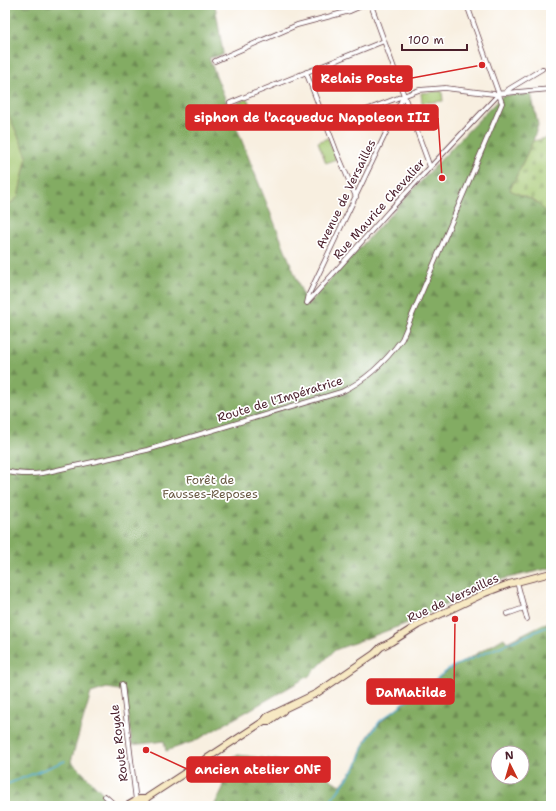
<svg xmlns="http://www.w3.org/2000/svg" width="556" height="811" viewBox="0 0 556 811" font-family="'Shantell Sans',sans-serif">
  <defs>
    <pattern id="forest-firs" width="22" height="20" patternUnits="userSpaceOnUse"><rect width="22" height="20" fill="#83ac63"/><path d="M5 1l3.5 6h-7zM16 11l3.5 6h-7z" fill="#6d8b52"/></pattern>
    <pattern id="cemetery-stones" width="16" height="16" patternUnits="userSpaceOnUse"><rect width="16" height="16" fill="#a4c771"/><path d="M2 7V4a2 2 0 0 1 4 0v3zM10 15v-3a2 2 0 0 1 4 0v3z" fill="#8faa62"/></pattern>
  </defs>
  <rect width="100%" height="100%" fill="#fff"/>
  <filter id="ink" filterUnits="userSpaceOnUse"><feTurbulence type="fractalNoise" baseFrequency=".025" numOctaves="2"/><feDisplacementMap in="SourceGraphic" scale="8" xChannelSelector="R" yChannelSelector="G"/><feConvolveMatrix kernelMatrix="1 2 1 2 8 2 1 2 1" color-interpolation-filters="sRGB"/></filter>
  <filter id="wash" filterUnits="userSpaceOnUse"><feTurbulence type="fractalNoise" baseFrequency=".012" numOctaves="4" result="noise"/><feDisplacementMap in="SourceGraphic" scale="16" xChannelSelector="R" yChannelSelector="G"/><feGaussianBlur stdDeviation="0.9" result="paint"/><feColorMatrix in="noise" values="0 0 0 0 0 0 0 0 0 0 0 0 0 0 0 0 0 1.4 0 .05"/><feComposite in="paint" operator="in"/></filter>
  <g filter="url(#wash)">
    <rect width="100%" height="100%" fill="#f8efe0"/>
    <path fill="url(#forest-firs)" stroke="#666647" fill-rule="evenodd" d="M5 5H215L223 53 222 55 209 58 307 305 460 139 502 96 531 93 538 125 533 141 510 190 535 201 551 217V568L503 579 405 624 335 650 309 676 195 741 166 751 164 741 132 745 125 691 107 688 91 693 71 761 105 795 92 806H5V208L18 197 27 156 5 107Z
      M551 621V806H214L223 788 222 779 233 756 239 755 285 761 323 773 331 780 341 785 357 765 365 741 374 728 409 698 452 668 504 638 507 642C522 635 535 627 551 621ZM498 753H522V777H498Z"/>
    <path fill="url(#cemetery-stones)" stroke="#77734e" d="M551 137V217L535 201 510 190 533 141Z"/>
    <path fill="#a4c771" stroke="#77734e" d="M442 91 443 101 422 103 421 93Z
      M247 99 254 110 256 122 246 126 237 103Z
      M5 107 27 156 18 197 5 208Z
      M328 138 336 159 326 163 318 142Z"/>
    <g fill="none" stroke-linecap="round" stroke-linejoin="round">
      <path stroke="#51accf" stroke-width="1.5" d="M5 785 65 761
        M327 806 357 765 366 741 380 721 452 667 551 625"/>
    </g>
  </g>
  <g filter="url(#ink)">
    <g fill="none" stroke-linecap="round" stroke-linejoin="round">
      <defs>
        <path id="street" d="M371 5 430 167
          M215 61 297 25 350 11 364 5
          M306 72 336 150 356 197
          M507 93V91L509 89 542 69
          M230 103 384 41
          M326 125 419 90 445 88 494 94 551 89
          M307 303 389 211 499 94
          M307 303 309 294 404 95
          M5 471C19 475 29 475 43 473L147 450 341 392C367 380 386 361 402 339L502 103 467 5
          M517 582 527 619
          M507 614 524 608
          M122 684 136 801
          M105 796 116 806"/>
        <path id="secondary" d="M264 721H269L283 711
          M127 806 139 799H146
          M143 806 146 799 148 797 264 721 267 717 317 693 374 654 381 647 391 642 418 625 485 593 509 584 551 573"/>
      </defs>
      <use href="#street" stroke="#643e46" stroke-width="5.5"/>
      <use href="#secondary" stroke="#643e46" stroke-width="8"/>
      <use href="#street" stroke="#fff" stroke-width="4"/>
      <use href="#secondary" stroke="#f7e9c3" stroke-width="6"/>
    </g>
  </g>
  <g text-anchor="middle" stroke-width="3.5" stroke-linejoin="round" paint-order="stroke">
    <g font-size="12" fill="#4a1f2b" stroke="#fff">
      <text transform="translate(346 194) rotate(-64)" y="4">Avenue de Versailles</text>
      <text transform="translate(379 209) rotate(-48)" y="4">Rue Maurice Chevalier</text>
      <text transform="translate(280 399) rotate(-17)" y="4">Route de l'Impératrice</text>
      <text transform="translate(453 598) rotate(-25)" y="4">Rue de Versailles</text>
      <text transform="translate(119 743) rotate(-97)" y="4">Route Royale</text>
    </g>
    <g font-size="12" fill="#6a5a44" stroke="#fff">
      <text x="210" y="484">Forêt de<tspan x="210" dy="14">Fausses-Reposes</tspan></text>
    </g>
  </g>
  <path fill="none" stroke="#d62828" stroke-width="1.5" d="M482 65L412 78M442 178L438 118M455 619L454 692M146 750L187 769"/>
  <g fill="#d62828" stroke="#fff" stroke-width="1.5">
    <circle cx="482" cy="65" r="4"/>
    <circle cx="442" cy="178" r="4"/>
    <circle cx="455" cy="619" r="4"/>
    <circle cx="146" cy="750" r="4"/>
  </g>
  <g fill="#d62828" stroke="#d62828" stroke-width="1.5">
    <rect x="313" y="66" width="99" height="25" rx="4"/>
    <rect x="186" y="105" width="252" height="25" rx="4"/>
    <rect x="367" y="679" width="87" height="25" rx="4"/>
    <rect x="187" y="757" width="143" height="25" rx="4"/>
  </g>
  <g font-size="13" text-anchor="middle" font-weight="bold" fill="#fff">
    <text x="362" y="83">Relais Poste</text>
    <text x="312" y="122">siphon de l'acqueduc Napoleon III</text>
    <text x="411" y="697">DaMatilde</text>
    <text x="258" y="774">ancien atelier ONF</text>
  </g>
  <rect width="556" height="811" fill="none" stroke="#fff" stroke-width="20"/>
  <g transform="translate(510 765) rotate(355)"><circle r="19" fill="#ffffff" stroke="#b7a5aa"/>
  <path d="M0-3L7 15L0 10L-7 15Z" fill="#c8321e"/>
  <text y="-6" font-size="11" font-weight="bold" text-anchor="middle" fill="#4a1f2b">N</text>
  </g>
  <path d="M402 44v6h65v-6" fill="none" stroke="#4a1f2b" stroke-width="2"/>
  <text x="408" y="44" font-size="12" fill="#4a1f2b" stroke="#ffffff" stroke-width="3" paint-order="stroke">100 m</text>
</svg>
